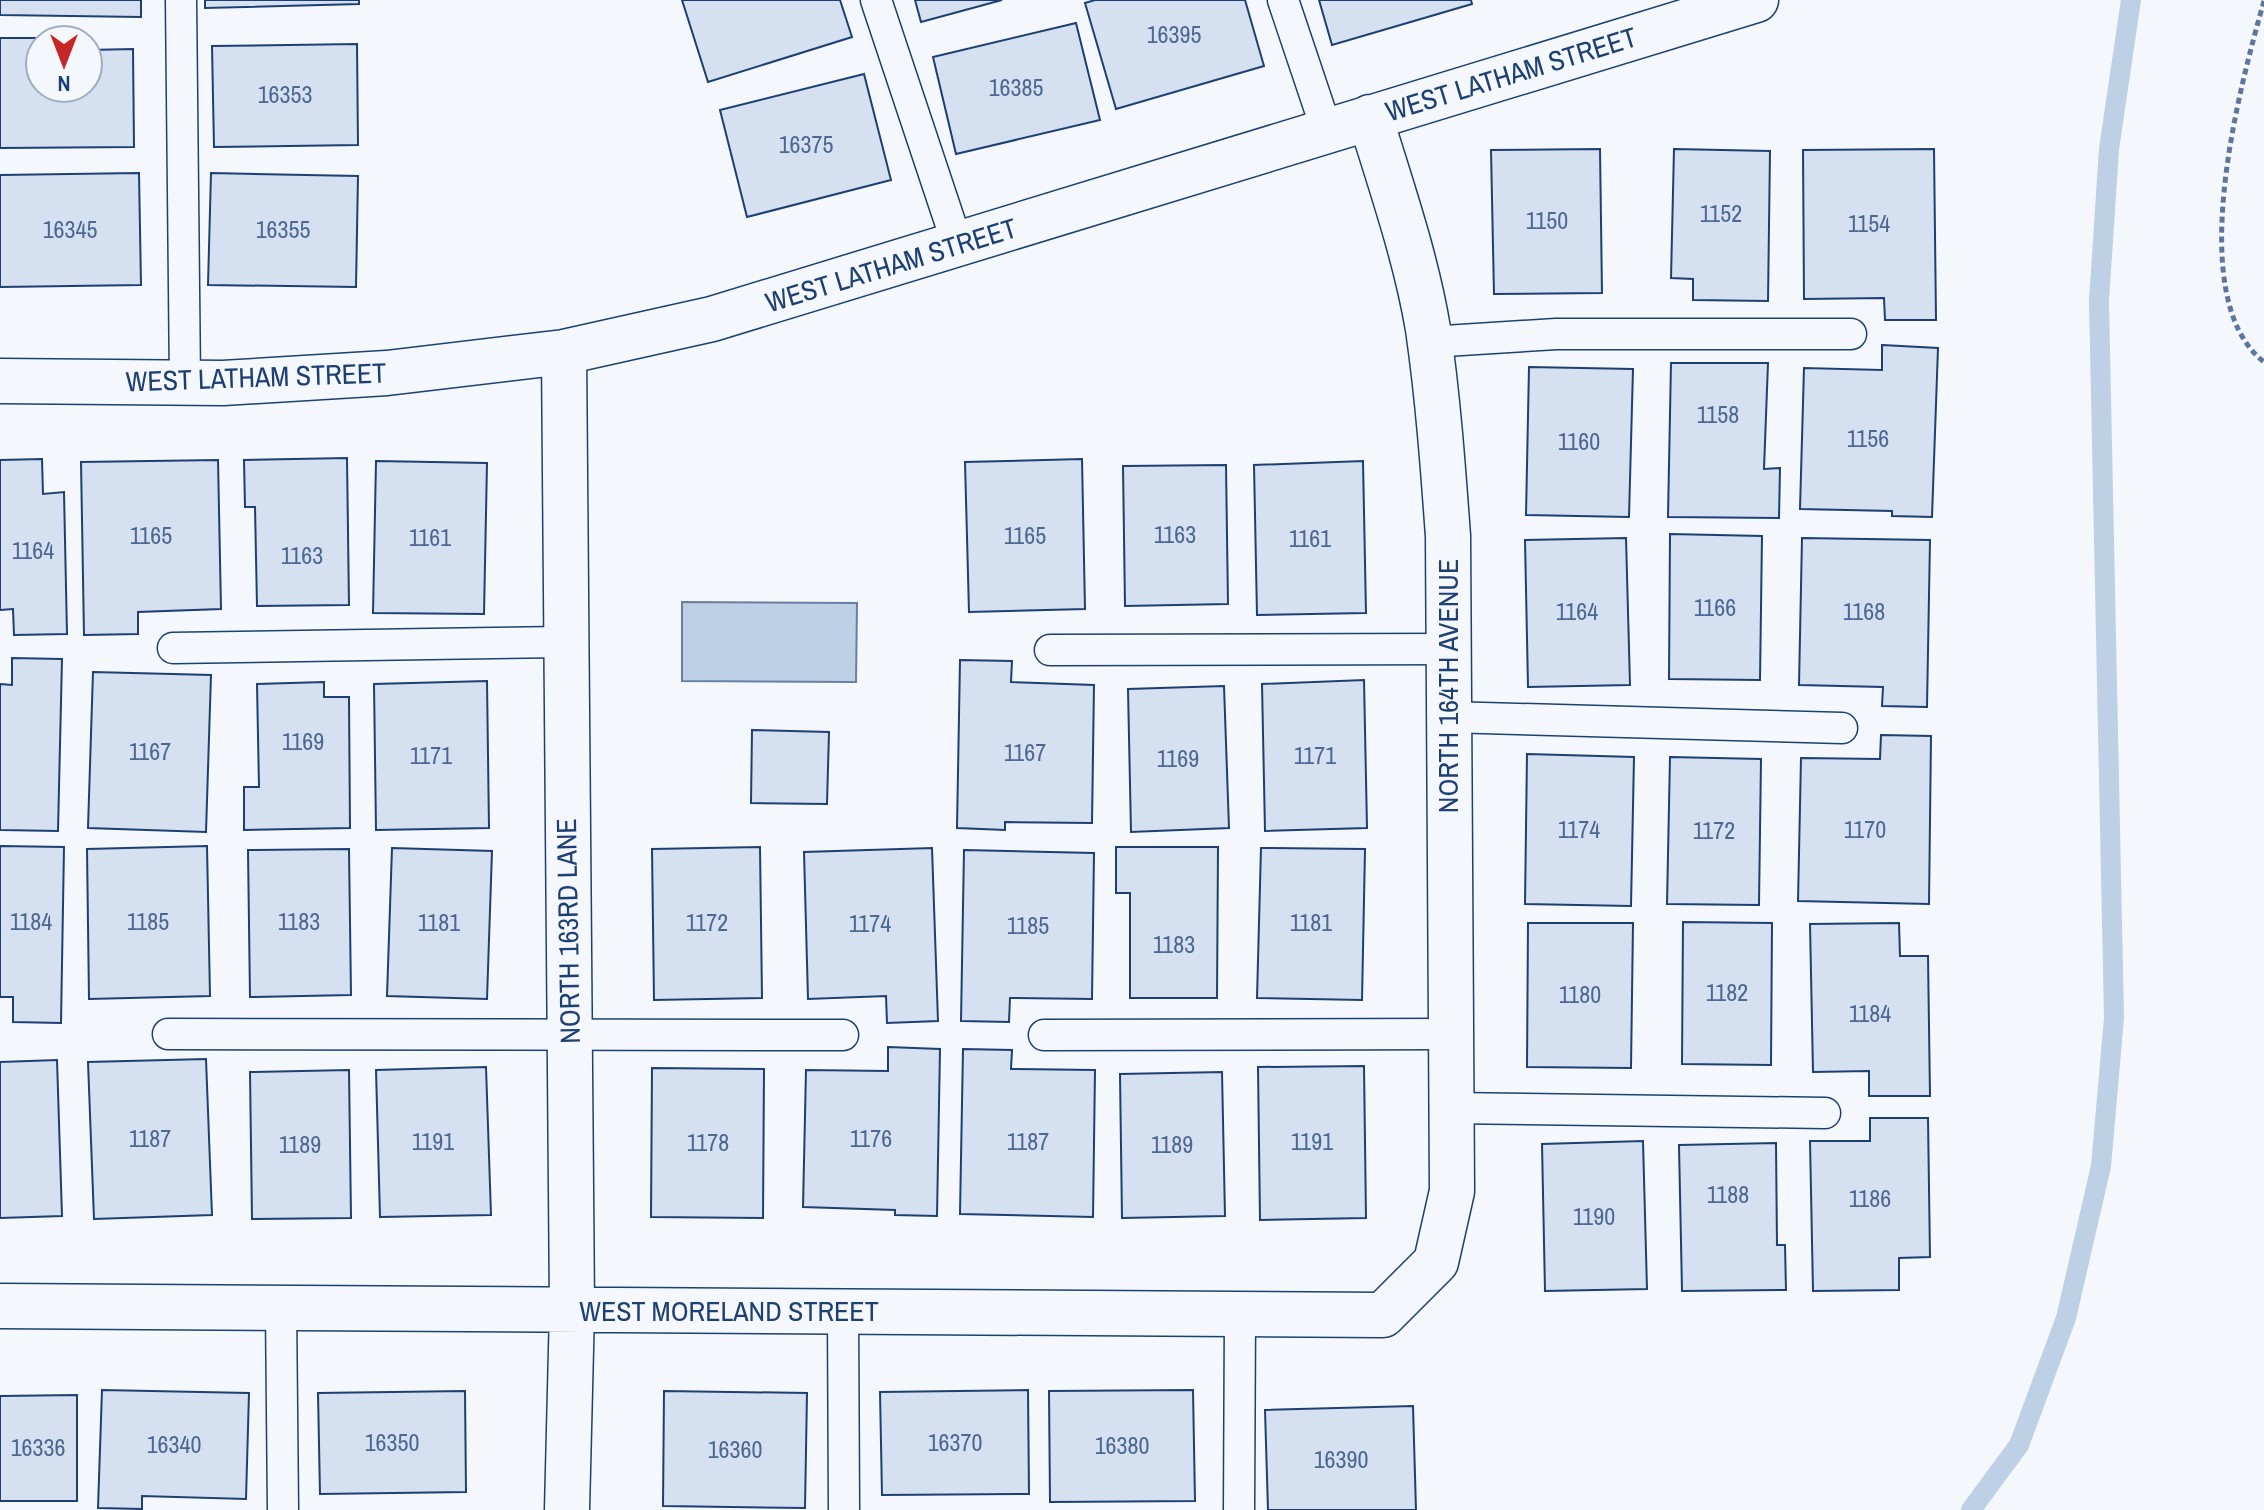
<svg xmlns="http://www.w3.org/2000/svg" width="2264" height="1510" viewBox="0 0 2264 1510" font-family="'Archivo Narrow',sans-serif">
  <rect width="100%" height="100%" fill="#f4f7fb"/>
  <path fill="#bed0e5" stroke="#687fa3" stroke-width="2" d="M682 602 857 603 856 682 682 681Z"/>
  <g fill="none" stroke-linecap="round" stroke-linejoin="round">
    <path stroke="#bed0e5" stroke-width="20" d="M1971 1510 2019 1445 2066 1318 2101 1166 2114 1018 2099 301 2109 149 2131 0"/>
  </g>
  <path fill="#d5e0f0" stroke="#1d3f73" stroke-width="2" d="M0 0H141V17L0 15Z
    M205 0H359V4L205 8Z
    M682 0H840L852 37 708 82Z
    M915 0H1002L921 22Z
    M1095 0H1245L1264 66 1116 109 1085 3Z
    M1319 0H1471L1472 4 1332 45Z
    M1076 23 1100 120 956 154 933 57Z
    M0 38H42L40 88H88V50L133 49 134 147 0 148Z
    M357 44 358 145 214 147 212 46Z
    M864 74 891 180 747 217 720 110Z
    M1600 149 1602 293 1494 294 1491 150Z
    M1674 149 1770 151 1768 301 1693 300V279L1671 278Z
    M1934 149 1936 320H1885L1884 298 1804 299 1803 150Z
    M139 173 141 285 0 287V175Z
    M211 173 358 176 356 287 208 285Z
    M1882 345 1938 348 1932 517 1892 516V511L1800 509 1804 368 1882 370Z
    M1671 363H1768L1764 469 1780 468 1779 518 1668 517Z
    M1529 367 1633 369 1629 517 1526 515Z
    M347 458 349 605 257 606 255 507H245L244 460Z
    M42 459 43 494 64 492 67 634 14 635 13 609 0 610V460Z
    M1082 459 1085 609 969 612 965 462Z
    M218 460 221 609 138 612V634L84 635 81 462Z
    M376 461 487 463 484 614 373 613Z
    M1363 461 1366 613 1257 615 1254 465Z
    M1226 465 1228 604 1125 606 1123 466Z
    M1670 534 1762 536 1760 680 1669 679Z
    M1626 538 1630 685 1528 687 1525 540Z
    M1802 538 1930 540 1927 707 1882 706 1883 687 1799 685Z
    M12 658 62 659 58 831 0 830V684L12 685Z
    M960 660 1012 661 1011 682 1094 685 1092 823 1005 822V830L957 828Z
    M93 672 211 675 206 832 88 828Z
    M1364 680 1367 828 1265 831 1262 684Z
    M487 681 489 828 376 830 374 684Z
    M324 682V697H349L350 828 244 830V787H259L257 684Z
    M1224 686 1229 828 1131 832 1128 689Z
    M752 730 829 732 827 804 751 803Z
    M1881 735 1931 736 1929 904 1798 901 1801 758 1880 759Z
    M1527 754 1634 757 1631 906 1525 904Z
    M1670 757 1761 759 1759 905 1667 904Z
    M0 846 64 847 61 1023 13 1022V997H0Z
    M207 846 210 996 89 999 87 849Z
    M760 847 762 998 654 1000 652 849Z
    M1116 847H1218L1217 998H1130V893H1116Z
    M392 848 492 851 487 999 387 996Z
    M932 848 938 1021 887 1023 886 996 808 999 804 852Z
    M1261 848 1365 849 1362 1000 1257 998Z
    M349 849 351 995 250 997 248 850Z
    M964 850 1094 853 1092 999 1010 998 1009 1022 961 1021Z
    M1683 922 1772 923 1771 1065 1682 1064Z
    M1528 923H1633L1631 1068 1527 1067Z
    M1899 923 1900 956H1928L1930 1096H1869V1071L1813 1072 1810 924Z
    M888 1047 940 1049 937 1216 895 1215V1210L803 1207 806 1070 888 1071Z
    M963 1049 1012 1050 1011 1069 1095 1070 1093 1217 960 1214Z
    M206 1059 212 1215 94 1219 88 1062Z
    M57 1060 62 1216 0 1218V1062Z
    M1364 1066 1366 1218 1260 1220 1258 1067Z
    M486 1067 491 1215 380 1217 376 1070Z
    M652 1068 764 1069 763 1218 651 1217Z
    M349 1070 351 1218 252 1219 250 1072Z
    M1222 1072 1225 1216 1122 1218 1120 1074Z
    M1870 1118H1928L1930 1257 1899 1258V1290L1813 1291 1810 1141H1870Z
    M1643 1141 1647 1289 1545 1291 1542 1144Z
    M1776 1143 1777 1245H1785L1786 1290 1682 1291 1679 1145Z
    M102 1390 249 1393 246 1499 142 1496V1509L98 1508Z
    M1028 1390 1029 1494 882 1495 880 1392Z
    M1193 1390 1195 1501 1050 1502 1049 1391Z
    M465 1391 466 1492 320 1494 318 1393Z
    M664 1391 807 1393 805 1508 663 1506Z
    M77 1395V1501H0V1396Z
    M1413 1406 1416 1510H1268L1265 1410Z"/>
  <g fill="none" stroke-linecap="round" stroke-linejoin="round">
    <defs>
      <path id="service" d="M181 0 185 383
        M876 0 958 246
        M1283 0 1327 131
        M1429 342 1556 334H1851
        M173 648 565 642
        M1050 650 1448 649
        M1448 717 1842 728
        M168 1034 843 1035
        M1044 1035 1450 1034
        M1450 1108 1825 1113
        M281 1308 283 1510
        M843 1312 844 1510
        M1239 1510 1240 1314"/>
      <path id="minor" d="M564 352 572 1309 567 1510
        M0 381 223 383 387 373 564 352 712 319 1756 0
        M0 1306 1383 1315 1436 1262 1452 1191 1448 536C1443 467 1438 398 1428 329 1416 257 1391 186 1370 117"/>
    </defs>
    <use href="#service" stroke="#1d3f73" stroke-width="33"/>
    <use href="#minor" stroke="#1d3f73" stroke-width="47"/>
    <path stroke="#5e769c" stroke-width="5" stroke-dasharray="6 4" stroke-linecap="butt" d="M2264 1C2240 86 2182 298 2264 362"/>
    <use href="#service" stroke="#f4f7fb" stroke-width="30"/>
    <use href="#minor" stroke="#f4f7fb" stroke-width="44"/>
  </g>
  <g text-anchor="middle" stroke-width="6" stroke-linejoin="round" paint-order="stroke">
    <g font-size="24" fill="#4b6792">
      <text x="1174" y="43">16395</text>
      <text x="1016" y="96">16385</text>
      <text x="285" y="103">16353</text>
      <text x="806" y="153">16375</text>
      <text x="1721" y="222">1152</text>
      <text x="1547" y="229">1150</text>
      <text x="1869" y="232">1154</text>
      <text x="70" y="238">16345</text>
      <text x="283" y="238">16355</text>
      <text x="1718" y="423">1158</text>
      <text x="1868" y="447">1156</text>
      <text x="1579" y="450">1160</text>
      <text x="1175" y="543">1163</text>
      <text x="151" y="544">1165</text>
      <text x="1025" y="544">1165</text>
      <text x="430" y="546">1161</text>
      <text x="1310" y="547">1161</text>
      <text x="33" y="559">1164</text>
      <text x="302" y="564">1163</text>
      <text x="1715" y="616">1166</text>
      <text x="1577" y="620">1164</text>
      <text x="1864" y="620">1168</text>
      <text x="303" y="750">1169</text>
      <text x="150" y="760">1167</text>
      <text x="1025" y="761">1167</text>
      <text x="431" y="764">1171</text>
      <text x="1315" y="764">1171</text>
      <text x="1178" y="767">1169</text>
      <text x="1579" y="838">1174</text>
      <text x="1865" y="838">1170</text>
      <text x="1714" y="839">1172</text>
      <text x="31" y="930">1184</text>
      <text x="148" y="930">1185</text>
      <text x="299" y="930">1183</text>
      <text x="439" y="931">1181</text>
      <text x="707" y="931">1172</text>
      <text x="1311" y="931">1181</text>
      <text x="870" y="932">1174</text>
      <text x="1028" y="934">1185</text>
      <text x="1174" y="953">1183</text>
      <text x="1727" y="1001">1182</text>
      <text x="1580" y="1003">1180</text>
      <text x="1870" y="1022">1184</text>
      <text x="150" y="1147">1187</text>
      <text x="871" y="1147">1176</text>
      <text x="433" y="1150">1191</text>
      <text x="1028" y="1150">1187</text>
      <text x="1312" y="1150">1191</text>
      <text x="708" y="1151">1178</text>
      <text x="300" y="1153">1189</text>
      <text x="1172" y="1153">1189</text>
      <text x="1728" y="1203">1188</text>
      <text x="1870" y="1207">1186</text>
      <text x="1594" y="1225">1190</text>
      <text x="392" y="1451">16350</text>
      <text x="955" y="1451">16370</text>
      <text x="174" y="1453">16340</text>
      <text x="1122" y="1454">16380</text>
      <text x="38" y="1456">16336</text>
      <text x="735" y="1458">16360</text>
      <text x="1341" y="1468">16390</text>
    </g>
    <g font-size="28" fill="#1d3f73" stroke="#f4f7fb">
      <text transform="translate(1511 74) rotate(-17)" y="10">WEST LATHAM STREET</text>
      <text transform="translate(891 265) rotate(-17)" y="10">WEST LATHAM STREET</text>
      <text transform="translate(256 377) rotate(-2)" y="10">WEST LATHAM STREET</text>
      <text transform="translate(1448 686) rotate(-90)" y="10">NORTH 164TH AVENUE</text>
      <text transform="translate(568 931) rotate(-91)" y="10">NORTH 163RD LANE</text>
      <text x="729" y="1321">WEST MORELAND STREET</text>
    </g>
  </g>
  <g transform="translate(64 64) rotate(180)"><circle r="38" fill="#f4f7fb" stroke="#9eadc5" stroke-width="2"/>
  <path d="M0-6L14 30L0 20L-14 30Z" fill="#c62828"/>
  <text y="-12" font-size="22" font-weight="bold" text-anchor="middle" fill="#1d3f73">N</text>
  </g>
</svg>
